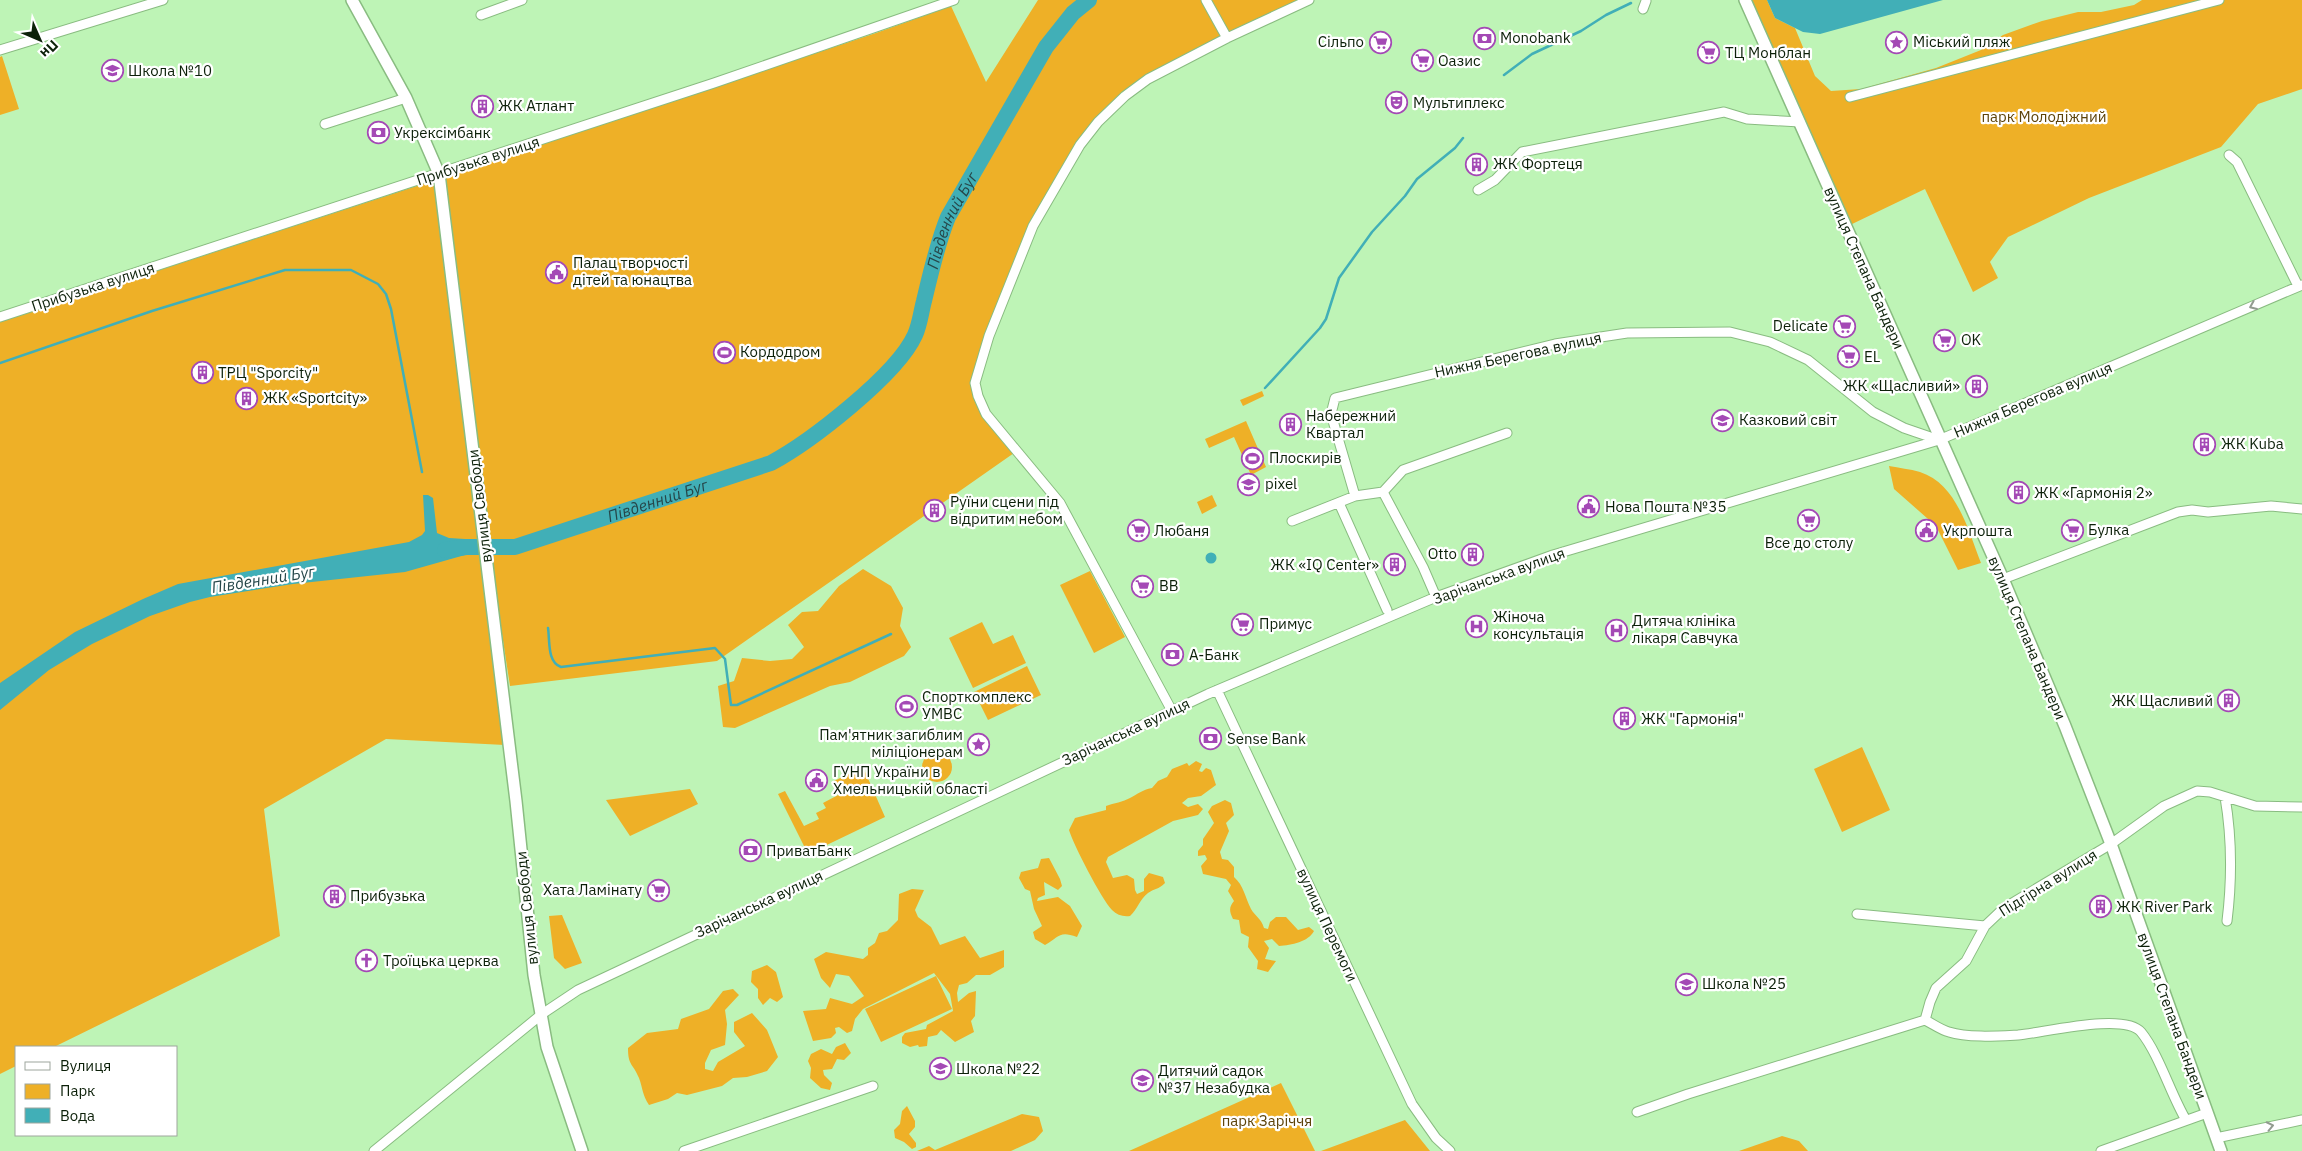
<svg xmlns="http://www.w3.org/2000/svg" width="2302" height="1151" viewBox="0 0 2302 1151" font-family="'IBM Plex Sans',sans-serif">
  <rect width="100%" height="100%" fill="#bef4b6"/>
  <path fill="#eeb027" d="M1038 0H1202L1222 36 1146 75 1105 108 1077 143 1030 224 971 383C976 412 995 431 1014 453L717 661 510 686 496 595 443 177 876 33 951 6 986 82Z
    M1211 0H1300L1229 33Z
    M1749 0H1767L1775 18 1795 28 1815 76 1831 91 1861 89 1936 68 1981 50 2003 35 2042 21 2078 12H2101L2134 5 2142 0H2302V89L2258 104 2221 147 2089 198 2008 237 1990 262 1998 278 1973 292 1925 189 1850 225Z
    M2 56 19 109 0 115V57Z
    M435 180 505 745 386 739 264 809 280 936 54 1047H16V1066L0 1074V322Z
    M1262 391 1264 396 1243 406 1240 400Z
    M1246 421 1266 467 1251 475 1234 437 1209 448 1205 439Z
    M1889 466C1899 468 1910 469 1920 472 1957 484 1968 530 1981 563L1958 570 1936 526 1894 489Z
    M1212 495 1217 506 1202 514 1197 502Z
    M863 569 891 586 903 608 900 626 911 647 904 656 850 682 830 686 735 728 723 727 718 686 734 681 742 658 770 661 792 659 804 647 788 625 802 612 818 611 839 586Z
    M1090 571 1125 637 1094 653 1060 585Z
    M982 622 993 644 1013 635 1026 663 973 688 949 638Z
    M1027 666 1041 695 988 720 974 692Z
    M1862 747 1890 810 1842 832 1814 769Z
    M922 767a15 15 0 1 1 30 0a15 15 0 1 1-30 0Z
    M1196 761 1202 764 1199 771 1202 772 1206 768 1211 770 1216 785 1201 796 1188 798 1182 803 1188 807 1198 804 1203 809 1198 815 1173 821 1108 857 1106 862 1113 878 1127 875 1134 879 1135 890 1137 894 1144 891V879L1149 873 1163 877 1165 883C1158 890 1155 888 1148 893 1140 899 1137 910 1130 916 1123 917 1117 915 1112 910 1102 900 1073 844 1069 830L1075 818 1106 810V806C1114 803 1123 802 1130 798 1138 794 1142 790 1152 788L1158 781 1167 777 1172 769 1187 763 1189 766Z
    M863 767 885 817 808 854 778 794 785 791 804 826 819 819 816 813 826 808 823 803 840 794 834 781Z
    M690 789 698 804 630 836 606 800Z
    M1225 800 1231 803 1234 815 1226 823 1229 831 1220 852 1222 859 1228 860 1234 867V877C1244 886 1245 897 1251 909 1255 916 1261 918 1264 928L1268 929 1270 922 1276 917H1286L1298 930 1309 927 1314 931C1308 942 1292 945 1279 946L1272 939 1264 941 1269 948 1265 959 1276 961 1268 972 1257 969 1258 961 1248 947 1249 937 1241 933 1239 920 1233 919C1229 911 1229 907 1234 901L1228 891 1231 885 1226 879 1203 874 1201 866 1207 859 1205 855 1198 856V851L1203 845V839L1214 823 1208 812 1212 806Z
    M1049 858 1060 879 1062 886 1058 890 1044 882 1045 895 1038 898 1037 901 1058 897 1070 906 1082 926 1077 937C1059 930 1059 937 1045 945L1035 939 1033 932 1042 926 1034 909 1030 891 1025 889 1019 878 1021 872 1038 868 1041 859Z
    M912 889 924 890 915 910 918 917 931 927 940 945 965 936 980 958 1004 950V967L990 975H976L967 983 959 985 957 993 958 1002 969 993 976 991 975 1016 971 1021 974 1032 955 1042 941 1030 937 1035 928 1037 927 1046 919 1047 918 1045 910 1047 902 1043V1037L905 1033 926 1029 927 1025 953 1011 950 994 934 973 863 1009 855 1019 852 1031 847 1033 839 1027 835 1028 836 1033 831 1038 813 1041 803 1011 826 1009 830 998 852 1004 864 996 849 976 836 974 830 988 821 978 814 959 826 952 863 959 868 955V948L875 943 879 933 887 931 898 920 899 894Z
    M562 915 582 963 565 969 554 958 549 916Z
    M767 965 776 972 783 997 777 1002 770 998 763 1005 758 998V989L751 982 752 971Z
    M936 976 952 1009 881 1042 865 1009Z
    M733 989 739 995 725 1010 727 1024 725 1045 711 1050 705 1063V1069L713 1071 718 1062 745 1046 734 1032V1022L752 1013 767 1030 778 1057 767 1071 747 1077 733 1078 722 1086 687 1095 677 1093 668 1099 649 1105C642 1094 643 1089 639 1078 633 1063 628 1066 628 1048L647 1033 678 1029 681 1019 709 1009 723 991Z
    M845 1043 851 1053 844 1060 837 1059 832 1069 823 1070 824 1075 832 1083 830 1090 821 1088 810 1078 811 1068 808 1061 811 1054 821 1049 832 1054 836 1047Z
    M1281 1083 1315 1151H1129Z
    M907 1106 915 1121V1127L909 1134 916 1143V1147L912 1149 904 1142 895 1138 894 1130 900 1124 902 1111Z
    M1022 1114 1039 1117 1043 1131 1035 1140 1011 1151H917L929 1146 935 1150Z
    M1405 1120 1430 1151H1321Z
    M1782 1136 1799 1141 1808 1151H1739Z"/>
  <path fill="#41afb7" d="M1767 0H1943L1820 34 1803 32 1775 18Z
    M423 495H428L433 498 437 533 449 538 465 539 467 552 465 555 405 572 293 584 210 597 190 602 150 616 92 644 49 670 0 710V683L75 632 143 599 178 584 409 542 422 535 425 531Z
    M1205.5 558a5.5 5.5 0 1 1 11 0a5.5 5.5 0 1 1-11 0Z"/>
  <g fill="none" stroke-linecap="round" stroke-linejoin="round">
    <path stroke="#41afb7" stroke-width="2.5" d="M1504 75 1532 54 1581 31 1606 15 1631 3
      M0 363 152 311 285 270H351L378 284 386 294 391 309 422 472
      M1265 388 1320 328 1326 319 1339 278 1372 232 1405 196 1417 179 1455 148 1463 138
      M548 628C550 641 547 662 561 667L715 648 725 659 731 705H737L891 634"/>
    <path stroke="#41afb7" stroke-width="16" id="s1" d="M445 550 466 547H515L771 463C810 442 897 375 915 335 920 324 921 312 924 301 931 272 937 244 948 217L1046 47 1073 13 1089 0"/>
    <defs>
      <path id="minor" d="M1206 0 1227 38
        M1643 9 1646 1
        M481 15 522 0
        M0 50 163 0
        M1850 97 2219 0
        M325 124 406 98
        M2229 155 2237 162 2298 286
        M1478 190 1495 180 1522 152 1724 112 1747 119 1800 122
        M0 317 714 83 954 0
        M1383 492 1403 470 1507 433
        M1339 503 1387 610
        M1292 521 1355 496
        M2003 579 2178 512 2192 510 2208 512 2271 506 2302 509
        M1436 597 1423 567 1383 492 1355 496 1331 414 1335 398 1555 344 1627 333 1730 332 1770 342 1808 360 1873 412 1904 428 1939 440
        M1217 690 1412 1104 1436 1138 1450 1151
        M1172 711 1060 503 986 414 978 396 975 383 989 336 1033 226 1080 145 1098 122 1125 96 1148 79 1227 38 1309 0
        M2225 797C2232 838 2232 880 2227 921
        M1857 914 1985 926
        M1925 1020C1933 1024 1941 1030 1949 1032 1968 1038 1998 1036 2018 1035 2043 1033 2124 1012 2141 1032 2159 1054 2171 1095 2186 1120
        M1637 1112 1688 1094 1925 1020 1930 1002 1936 988 1966 961 1985 926 2004 908 2111 844 2164 806 2197 791 2210 792 2255 806 2302 807
        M2216 1138 2302 1120
        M374 1151 542 1014 578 990 1208 694 1436 597 1553 555 1939 440 2302 285
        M684 1151 873 1086
        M2101 1151 2207 1113"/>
      <path id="major" d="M352 0 406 98 439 174 516 801 534 975 547 1047 582 1151
        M1745 0 2003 579 2065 726 2111 844 2221 1151"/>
    </defs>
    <use href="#minor" stroke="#89bc81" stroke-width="11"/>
    <use href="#major" stroke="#89bc81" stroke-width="14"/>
    <use href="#minor" stroke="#fff" stroke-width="9"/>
    <use href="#major" stroke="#fff" stroke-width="11"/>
  </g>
  <defs><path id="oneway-chevron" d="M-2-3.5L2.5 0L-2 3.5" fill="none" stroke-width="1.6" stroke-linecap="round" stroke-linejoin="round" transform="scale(1.25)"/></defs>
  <g stroke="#929b90">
    <use href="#oneway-chevron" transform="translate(2253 306) rotate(157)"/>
    <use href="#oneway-chevron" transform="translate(2270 1126) rotate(-12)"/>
  </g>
  <defs>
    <symbol id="bank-ring" viewBox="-11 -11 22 22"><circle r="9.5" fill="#fff" stroke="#a449b5" stroke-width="1.5"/><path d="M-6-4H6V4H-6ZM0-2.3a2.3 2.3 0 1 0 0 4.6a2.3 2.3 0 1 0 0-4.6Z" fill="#a449b5"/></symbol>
    <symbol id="supermarket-ring" viewBox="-11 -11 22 22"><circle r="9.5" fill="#fff" stroke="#a449b5" stroke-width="1.5"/><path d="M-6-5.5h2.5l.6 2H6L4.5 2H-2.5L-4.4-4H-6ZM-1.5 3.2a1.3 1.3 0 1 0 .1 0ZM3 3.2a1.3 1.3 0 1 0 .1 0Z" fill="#a449b5"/></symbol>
    <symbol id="sight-ring" viewBox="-11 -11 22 22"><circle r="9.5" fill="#fff" stroke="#a449b5" stroke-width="1.5"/><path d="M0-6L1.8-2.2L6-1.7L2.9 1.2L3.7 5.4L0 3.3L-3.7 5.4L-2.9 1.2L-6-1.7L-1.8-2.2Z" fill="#a449b5"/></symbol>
    <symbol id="school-ring" viewBox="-11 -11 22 22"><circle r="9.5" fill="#fff" stroke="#a449b5" stroke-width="1.5"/><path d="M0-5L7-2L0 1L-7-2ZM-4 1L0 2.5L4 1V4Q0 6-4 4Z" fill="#a449b5"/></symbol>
    <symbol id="theatre-ring" viewBox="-11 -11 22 22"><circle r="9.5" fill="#fff" stroke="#a449b5" stroke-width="1.5"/><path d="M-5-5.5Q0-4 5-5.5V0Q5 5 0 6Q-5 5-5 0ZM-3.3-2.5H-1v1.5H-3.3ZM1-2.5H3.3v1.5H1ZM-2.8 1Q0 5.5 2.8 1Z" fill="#a449b5"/></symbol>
    <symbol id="building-ring" viewBox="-11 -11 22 22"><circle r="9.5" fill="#fff" stroke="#a449b5" stroke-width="1.5"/><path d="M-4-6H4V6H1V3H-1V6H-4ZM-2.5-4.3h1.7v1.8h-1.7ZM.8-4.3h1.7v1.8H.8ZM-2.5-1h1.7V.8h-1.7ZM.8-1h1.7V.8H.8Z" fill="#a449b5"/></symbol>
    <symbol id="civic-ring" viewBox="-11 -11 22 22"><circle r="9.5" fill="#fff" stroke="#a449b5" stroke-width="1.5"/><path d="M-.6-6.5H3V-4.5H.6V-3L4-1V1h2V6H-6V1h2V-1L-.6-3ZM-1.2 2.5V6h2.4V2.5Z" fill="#a449b5"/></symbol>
    <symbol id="stadium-ring" viewBox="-11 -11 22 22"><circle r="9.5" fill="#fff" stroke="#a449b5" stroke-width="1.5"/><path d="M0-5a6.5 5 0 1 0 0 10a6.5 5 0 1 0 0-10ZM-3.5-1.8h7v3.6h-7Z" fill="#a449b5"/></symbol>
    <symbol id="hospital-ring" viewBox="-11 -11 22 22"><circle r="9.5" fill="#fff" stroke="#a449b5" stroke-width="1.5"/><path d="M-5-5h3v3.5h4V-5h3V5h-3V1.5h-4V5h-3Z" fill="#a449b5"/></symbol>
    <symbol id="church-ring" viewBox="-11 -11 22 22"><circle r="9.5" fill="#fff" stroke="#a449b5" stroke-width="1.5"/><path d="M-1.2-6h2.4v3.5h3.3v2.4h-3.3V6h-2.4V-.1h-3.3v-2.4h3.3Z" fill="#a449b5"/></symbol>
  </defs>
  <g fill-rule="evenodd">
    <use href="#bank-ring" x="1472" y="26" width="25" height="25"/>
    <use href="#supermarket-ring" x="1368" y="30" width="25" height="25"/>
    <use href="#sight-ring" x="1884" y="30" width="25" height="25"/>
    <use href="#supermarket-ring" x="1696" y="40" width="25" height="25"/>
    <use href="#supermarket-ring" x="1410" y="48" width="25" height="25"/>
    <use href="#school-ring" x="100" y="58" width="25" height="25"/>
    <use href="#theatre-ring" x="1384" y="90" width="25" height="25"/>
    <use href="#building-ring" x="470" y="94" width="25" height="25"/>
    <use href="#bank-ring" x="366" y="120" width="25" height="25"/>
    <use href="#building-ring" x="1464" y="152" width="25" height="25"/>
    <use href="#civic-ring" x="544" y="260" width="25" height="25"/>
    <use href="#supermarket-ring" x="1832" y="314" width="25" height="25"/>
    <use href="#supermarket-ring" x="1932" y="328" width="25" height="25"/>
    <use href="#stadium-ring" x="712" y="340" width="25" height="25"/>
    <use href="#supermarket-ring" x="1836" y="344" width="25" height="25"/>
    <use href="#building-ring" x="190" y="360" width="25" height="25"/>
    <use href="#building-ring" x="1964" y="374" width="25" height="25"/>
    <use href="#building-ring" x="234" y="386" width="25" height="25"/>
    <use href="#school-ring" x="1710" y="408" width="25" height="25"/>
    <use href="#building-ring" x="1278" y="412" width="25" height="25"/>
    <use href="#building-ring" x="2192" y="432" width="25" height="25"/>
    <use href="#stadium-ring" x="1240" y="446" width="25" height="25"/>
    <use href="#school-ring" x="1236" y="472" width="25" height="25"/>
    <use href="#building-ring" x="2006" y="480" width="25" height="25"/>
    <use href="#civic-ring" x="1576" y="494" width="25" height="25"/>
    <use href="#building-ring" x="922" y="498" width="25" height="25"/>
    <use href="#supermarket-ring" x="1796" y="508" width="25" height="25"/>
    <use href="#supermarket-ring" x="2060" y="518" width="25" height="25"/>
    <use href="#supermarket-ring" x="1126" y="518" width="25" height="25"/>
    <use href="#civic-ring" x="1914" y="518" width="25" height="25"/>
    <use href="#building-ring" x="1460" y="542" width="25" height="25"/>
    <use href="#building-ring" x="1382" y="552" width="25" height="25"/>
    <use href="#supermarket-ring" x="1130" y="574" width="25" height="25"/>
    <use href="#supermarket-ring" x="1230" y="612" width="25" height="25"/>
    <use href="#hospital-ring" x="1464" y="614" width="25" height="25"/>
    <use href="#hospital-ring" x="1604" y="618" width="25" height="25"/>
    <use href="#bank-ring" x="1160" y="642" width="25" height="25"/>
    <use href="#building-ring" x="2216" y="688" width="25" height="25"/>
    <use href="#stadium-ring" x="894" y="694" width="25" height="25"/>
    <use href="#building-ring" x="1612" y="706" width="25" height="25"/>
    <use href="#bank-ring" x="1198" y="726" width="25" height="25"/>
    <use href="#sight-ring" x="966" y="732" width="25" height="25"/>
    <use href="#civic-ring" x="804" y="768" width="25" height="25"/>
    <use href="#bank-ring" x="738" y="838" width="25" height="25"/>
    <use href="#supermarket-ring" x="646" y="878" width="25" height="25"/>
    <use href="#building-ring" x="322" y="884" width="25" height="25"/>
    <use href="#building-ring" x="2088" y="894" width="25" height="25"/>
    <use href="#church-ring" x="354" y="948" width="25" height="25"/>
    <use href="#school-ring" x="1674" y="972" width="25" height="25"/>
    <use href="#school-ring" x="928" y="1056" width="25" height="25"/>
    <use href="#school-ring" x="1130" y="1068" width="25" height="25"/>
  </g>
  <g text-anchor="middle" stroke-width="4.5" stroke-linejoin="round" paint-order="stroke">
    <g font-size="15" fill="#0c2009" stroke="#fff" text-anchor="start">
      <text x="1500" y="43">Monobank</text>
      <text x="1364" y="47" text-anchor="end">Сільпо</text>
      <text x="1913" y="47">Міський пляж</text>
      <text x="1725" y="58">ТЦ Монблан</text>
      <text x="1438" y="66">Оазис</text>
      <text x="128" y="76">Школа №10</text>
      <text x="1413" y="108">Мультиплекс</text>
      <text x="498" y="111">ЖК Атлант</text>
      <text x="394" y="138">Укрексімбанк</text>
      <text x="1493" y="169">ЖК Фортеця</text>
      <text x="573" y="268">Палац творчості<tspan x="573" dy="17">дітей та юнацтва</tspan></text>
      <text x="1828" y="331" text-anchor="end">Delicate</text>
      <text x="1961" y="345">OK</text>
      <text x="740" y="357">Кордодром</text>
      <text x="1864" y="362">EL</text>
      <text x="218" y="378">ТРЦ "Sporcity"</text>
      <text x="1960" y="391" text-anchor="end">ЖК «Щасливий»</text>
      <text x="263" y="403">ЖК «Sportcity»</text>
      <text x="1306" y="421">Набережний<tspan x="1306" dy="17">Квартал</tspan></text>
      <text x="1739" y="425">Казковий світ</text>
      <text x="2221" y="449">ЖК Kuba</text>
      <text x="1269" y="463">Плоскирів</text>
      <text x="1265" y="489">pixel</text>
      <text x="2034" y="498">ЖК «Гармонія 2»</text>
      <text x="950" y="507">Руїни сцени під<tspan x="950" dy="17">відритим небом</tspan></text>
      <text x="1605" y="512">Нова Пошта №35</text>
      <text x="2088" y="535">Булка</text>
      <text x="1154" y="536">Любаня</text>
      <text x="1943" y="536">Укрпошта</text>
      <text x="1809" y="548" text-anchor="middle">Все до столу</text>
      <text x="1457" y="559" text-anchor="end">Otto</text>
      <text x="1379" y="570" text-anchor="end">ЖК «IQ Center»</text>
      <text x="1159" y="591">ВВ</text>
      <text x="1493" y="622">Жіноча<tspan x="1493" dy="17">консультація</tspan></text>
      <text x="1632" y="626">Дитяча клініка<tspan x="1632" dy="17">лікаря Савчука</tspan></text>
      <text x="1259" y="629">Примус</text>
      <text x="1189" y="660">А-Банк</text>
      <text x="922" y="702">Спорткомплекс<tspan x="922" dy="17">УМВС</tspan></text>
      <text x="2213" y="706" text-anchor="end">ЖК Щасливий</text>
      <text x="1641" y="724">ЖК "Гармонія"</text>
      <text x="963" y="740" text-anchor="end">Пам'ятник загиблим<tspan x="963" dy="17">міліціонерам</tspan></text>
      <text x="1227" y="744">Sense Bank</text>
      <text x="833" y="777">ГУНП України в<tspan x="833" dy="17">Хмельницькій області</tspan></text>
      <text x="766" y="856">ПриватБанк</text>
      <text x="642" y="895" text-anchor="end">Хата Ламінату</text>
      <text x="350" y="901">Прибузька</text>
      <text x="2116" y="912">ЖК River Park</text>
      <text x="383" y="966">Троїцька церква</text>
      <text x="1702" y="989">Школа №25</text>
      <text x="956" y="1074">Школа №22</text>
      <text x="1158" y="1076">Дитячий садок<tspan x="1158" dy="17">№37 Незабудка</tspan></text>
    </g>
    <g font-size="15" fill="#5d430a" stroke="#fff">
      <text x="2044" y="122">парк Молодіжний</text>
      <text x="1267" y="1126">парк Заріччя</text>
    </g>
    <g font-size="15" fill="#0c2009" stroke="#fff">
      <text transform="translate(478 161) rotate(-18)" y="5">Прибузька вулиця</text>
      <text transform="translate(1864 268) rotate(66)" y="5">вулиця Степана Бандери</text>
      <text transform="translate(93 287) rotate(-18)" y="5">Прибузька вулиця</text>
      <text transform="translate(1518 355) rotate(-12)" y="5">Нижня Берегова вулиця</text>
      <text transform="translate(2033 400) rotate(-23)" y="5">Нижня Берегова вулиця</text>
      <text transform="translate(480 506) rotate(-97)" y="5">вулиця Свободи</text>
      <text transform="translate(1499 576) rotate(-20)" y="5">Зарічанська вулиця</text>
      <text transform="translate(2027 638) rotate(67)" y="5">вулиця Степана Бандери</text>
      <text transform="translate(1126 732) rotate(-25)" y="5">Зарічанська вулиця</text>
      <text transform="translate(2048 883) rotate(-32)" y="5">Підгірна вулиця</text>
      <text transform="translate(759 904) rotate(-25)" y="5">Зарічанська вулиця</text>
      <text transform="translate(527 908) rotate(-96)" y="5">вулиця Свободи</text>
      <text transform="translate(1327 925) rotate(65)" y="5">вулиця Перемоги</text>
      <text transform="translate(2172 1016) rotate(70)" y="5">вулиця Степана Бандери</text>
    </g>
    <g font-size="16" font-style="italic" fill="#26474a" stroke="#fff">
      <text dy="6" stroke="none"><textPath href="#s1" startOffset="655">Південний Буг</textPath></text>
      <text dy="6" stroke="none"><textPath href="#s1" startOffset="220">Південний Буг</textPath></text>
      <text transform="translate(263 579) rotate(-9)" y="6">Південний Буг</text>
    </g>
  </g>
  <rect x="15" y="1046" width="162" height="90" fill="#ffffff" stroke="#9ea69d"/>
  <rect x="25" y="1062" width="25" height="8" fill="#ffffff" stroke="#9ea69d"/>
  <text x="60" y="1071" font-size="15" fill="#0c2009">Вулиця</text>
  <rect x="25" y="1084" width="25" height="15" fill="#eeb027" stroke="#9ea69d"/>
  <text x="60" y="1096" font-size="15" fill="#0c2009">Парк</text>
  <rect x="25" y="1108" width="25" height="15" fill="#41afb7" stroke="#9ea69d"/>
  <text x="60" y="1121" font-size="15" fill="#0c2009">Вода</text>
  <g transform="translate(40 40) rotate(135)" stroke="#ffffff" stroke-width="4" paint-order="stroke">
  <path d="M0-4L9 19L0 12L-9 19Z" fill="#0c2009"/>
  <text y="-8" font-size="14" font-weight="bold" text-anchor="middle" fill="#0c2009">Пн</text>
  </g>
</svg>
